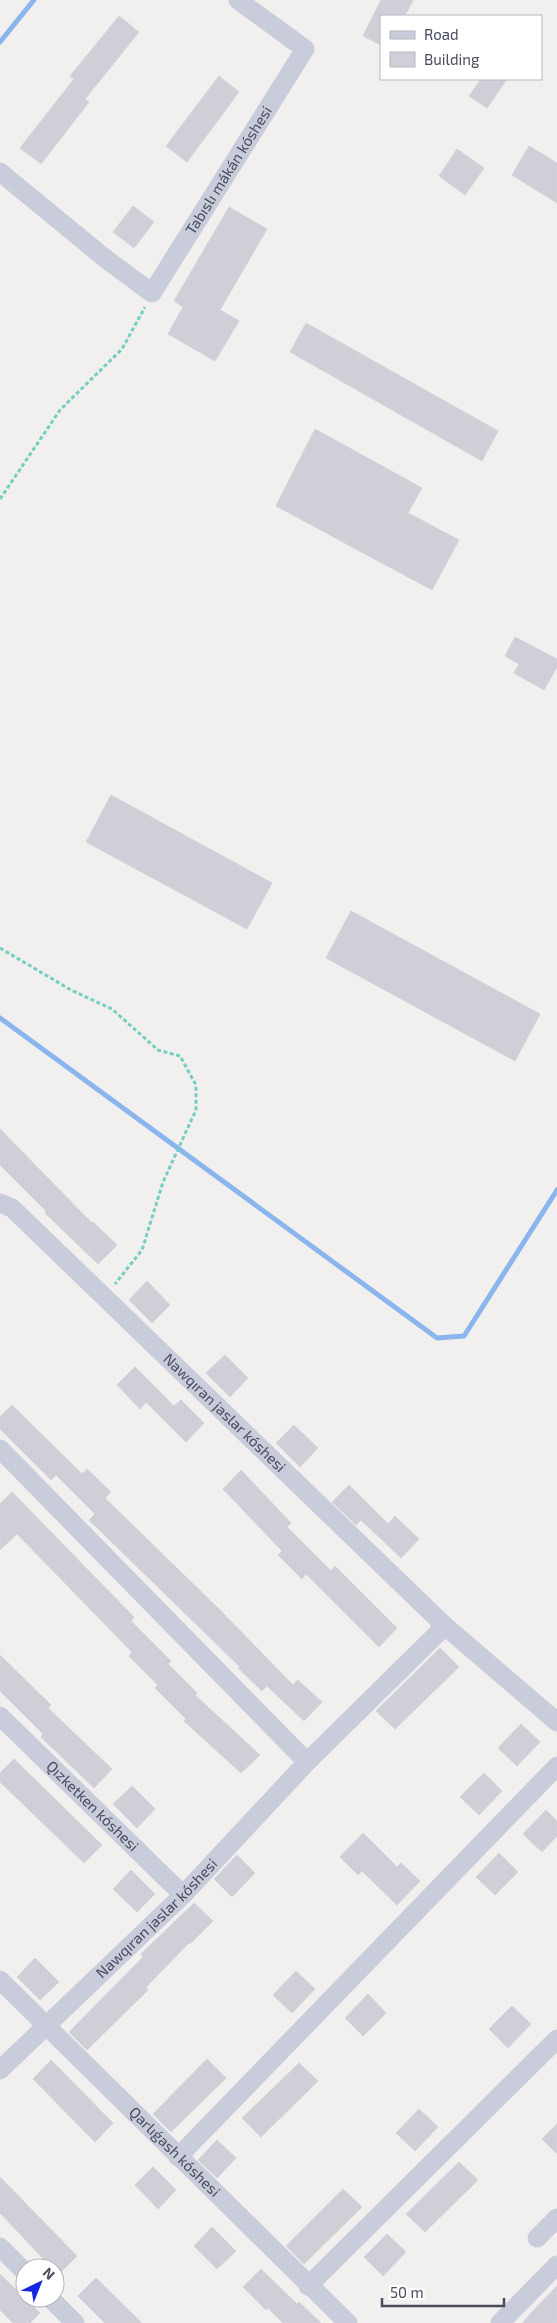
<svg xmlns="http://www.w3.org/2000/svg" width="557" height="2323" viewBox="0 0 557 2323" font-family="'Exo 2',sans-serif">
  <rect width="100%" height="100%" fill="#f2f0ef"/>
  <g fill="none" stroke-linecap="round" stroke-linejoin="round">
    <path stroke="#8ab5ed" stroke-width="5" d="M0 42 34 0
      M0 1018 437 1338 464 1336 557 1190"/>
  </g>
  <path fill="#cfd0d7" stroke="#d4d3db" d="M381 0H413L405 16H381V45L363 36Z
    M119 16 139 32 85 99 89 102 41 164 20 148 74 79 70 76Z
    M219 76 239 92 187 162 166 146Z
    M481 79H507L487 108 469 96Z
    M529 146 557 163V203L512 175Z
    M457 149 484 168 465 195 439 176Z
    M133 206 154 222 134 248 113 232Z
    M229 207 267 229 220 310 239 321 215 361 168 334 183 307 174 301Z
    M306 323 498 431 482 461 290 352Z
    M315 429 422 488 408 513 459 540 432 590 276 506Z
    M515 637 557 659V667L544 690 514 673 519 664 505 656Z
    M111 795 272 883 247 929 86 842Z
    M351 911 540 1014 515 1061 326 958Z
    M0 1129 92 1223 93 1222 117 1245 98 1264 45 1213 46 1211 0 1165Z
    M147 1281 170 1305 152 1323 129 1300Z
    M225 1355 248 1378 230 1397 206 1373Z
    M135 1367 174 1406 181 1400 204 1423 186 1442 146 1402 140 1409 117 1385Z
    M12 1405 82 1474 87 1469 111 1492 105 1498 222 1612 293 1685 298 1680 322 1702 304 1721 267 1686 262 1691 238 1668 240 1667 89 1520 95 1514 56 1475 51 1480 0 1429V1417Z
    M294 1425 318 1448 300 1467 276 1443Z
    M241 1470 291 1523 287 1527 331 1571 335 1566 397 1628 379 1647 306 1574 302 1579 278 1555 282 1551 223 1489Z
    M349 1485 388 1524 395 1516 419 1539 401 1558 361 1520 356 1525 332 1502Z
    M12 1492 134 1617 131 1621 171 1661 168 1664 197 1693 195 1695 260 1755 241 1773 184 1721 186 1719 155 1688 158 1685 129 1656 132 1652 17 1534 0 1550V1504Z
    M440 1648 459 1667 395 1729 376 1711Z
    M0 1655 51 1705 48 1708 112 1769 94 1788 41 1737 43 1734 0 1691Z
    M521 1724 540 1742 517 1766 498 1748Z
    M14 1759 102 1845 84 1863 0 1782V1773Z
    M484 1773 502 1791 479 1815 460 1797Z
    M132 1786 155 1809 137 1828 113 1804Z
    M546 1810 557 1821V1836L542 1852 523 1834Z
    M363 1833 397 1867 401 1863 420 1881 397 1905 362 1871 358 1875 340 1857Z
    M499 1853 518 1872 495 1895 476 1877Z
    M237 1855 255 1873 232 1897 214 1879Z
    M131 1870 155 1894 137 1912 113 1889Z
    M194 1903 213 1921 190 1944 189 1943 146 1987 148 1990 87 2050 69 2032 143 1957 141 1954Z
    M35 1958 59 1982 40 2000 17 1977Z
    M296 1971 315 1989 292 2013 273 1995Z
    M368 1994 386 2013 363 2036 345 2018Z
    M512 2006 531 2024 508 2048 489 2029Z
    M207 2059 226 2078 171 2132 153 2114Z
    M51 2060 113 2123 95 2142 33 2079Z
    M299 2063 318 2081 261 2137 242 2118Z
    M419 2109 438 2127 415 2151 396 2133Z
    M557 2124V2154L542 2139Z
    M217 2140 236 2158 217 2178 198 2160Z
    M459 2162 478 2180 425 2232 406 2214Z
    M153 2167 176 2190 158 2209 135 2185Z
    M0 2177 77 2256 58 2275 55 2268H52L0 2213Z
    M343 2189 362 2207 304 2264 286 2246Z
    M212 2227 236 2251 217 2269 194 2246Z
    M387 2234 406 2252 383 2276 364 2257Z
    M261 2269 297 2304 299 2302 321 2323H283L268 2308 266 2310 243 2287Z
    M0 2274 40 2313 30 2323H13L0 2310Z
    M96 2278 142 2323H105L78 2296Z
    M557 2286V2323H522L531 2313Z"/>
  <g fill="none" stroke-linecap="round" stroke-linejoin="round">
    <path stroke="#75cec3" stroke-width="3" stroke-dasharray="4 2.5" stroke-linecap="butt" d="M0 499 60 410 122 349 145 307
      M0 948 71 990 112 1009 158 1050 180 1056 196 1085V1110L163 1182 142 1250 115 1284"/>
    <g stroke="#c9ccda" stroke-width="19">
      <path id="s1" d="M0 172 106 259 152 293 305 49 238 0"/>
      <path id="s2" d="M0 1203 12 1208 445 1626 557 1722"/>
      <path d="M0 1449 307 1762"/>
      <path id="s3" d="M0 1716 183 1895"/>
      <path id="s4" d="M0 1980 348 2323"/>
      <path id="s5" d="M0 2070 183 1895 307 1762 445 1626"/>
      <path d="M178 2157 557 1766"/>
      <path d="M537 2238 557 2218"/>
      <path d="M0 2247 25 2272"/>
      <path d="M308 2286 557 2039"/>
      <path d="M50 2298 75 2323"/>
      <path d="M500 2323 557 2265"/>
    </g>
  </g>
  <g text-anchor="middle" stroke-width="4.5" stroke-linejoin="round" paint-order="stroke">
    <g font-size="15" fill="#474b5d" stroke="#fff">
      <text dy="5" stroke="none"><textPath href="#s1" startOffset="339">Tabıslı mákán kóshesi</textPath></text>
      <text dy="5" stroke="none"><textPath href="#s2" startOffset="308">Nawqıran jaslar kóshesi</textPath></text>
      <text dy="5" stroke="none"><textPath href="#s3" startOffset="129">Qızketken kóshesi</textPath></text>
      <text dy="5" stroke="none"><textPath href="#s5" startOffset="218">Nawqıran jaslar kóshesi</textPath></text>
      <text dy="5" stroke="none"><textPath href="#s4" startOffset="245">Qarlıǵash kóshesi</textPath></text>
    </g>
  </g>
  <rect x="380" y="15" width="162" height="65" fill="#ffffff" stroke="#b5b7be"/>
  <rect x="390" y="31" width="25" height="8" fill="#c9ccda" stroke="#b5b7be"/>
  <text x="424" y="40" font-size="15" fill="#474b5d">Road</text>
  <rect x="390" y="52" width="25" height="15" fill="#cfd0d7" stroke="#b5b7be"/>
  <text x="424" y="65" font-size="15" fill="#474b5d">Building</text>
  <g transform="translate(40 2283) rotate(43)"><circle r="24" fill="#ffffff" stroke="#b5b7be"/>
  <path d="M0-4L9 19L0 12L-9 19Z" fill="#1726e5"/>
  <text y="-8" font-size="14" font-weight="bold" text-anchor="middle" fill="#474b5d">N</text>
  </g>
  <path d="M382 2298v8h122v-8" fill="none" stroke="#474b5d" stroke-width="2.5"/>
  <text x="390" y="2298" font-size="15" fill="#474b5d" stroke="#ffffff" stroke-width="4" paint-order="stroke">50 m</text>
</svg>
